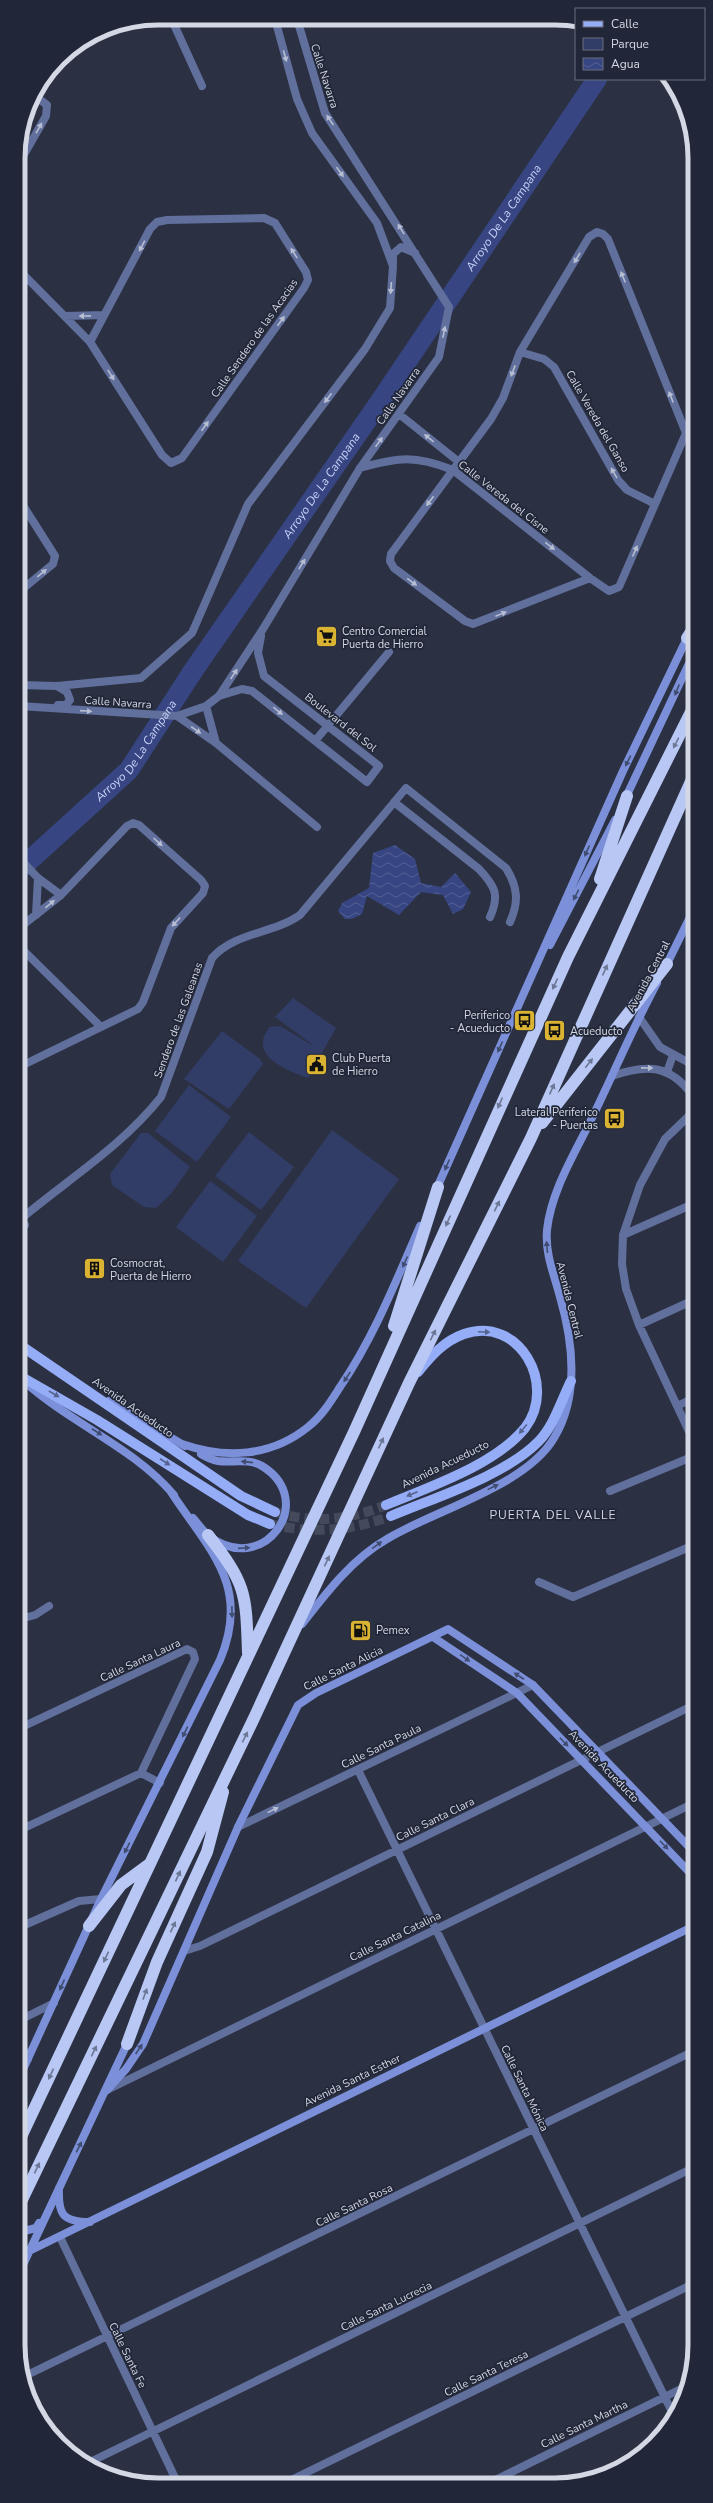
<svg xmlns="http://www.w3.org/2000/svg" width="713" height="2503" viewBox="0 0 713 2503" font-family="'Nunito Sans',sans-serif">
  <defs>
    <pattern id="water-waves" width="16" height="10" patternUnits="userSpaceOnUse"><rect width="16" height="10" fill="#374683"/><path d="M0 5q4-4 8 0t8 0" fill="none" stroke="#536094"/></pattern>
  </defs>
  <rect width="100%" height="100%" fill="#2b3143"/>
  <path fill="#323d67" d="M293 998 336 1028 323 1051 317 1071 307 1078C292 1071 261 1062 263 1041 263 1037 267 1031 269 1027L280 1026 317 1048 275 1017Z
    M222 1031 260 1059 263 1064 229 1109 184 1079Z
    M189 1085 231 1117 197 1162 155 1131Z
    M332 1130 399 1179 306 1308 238 1261Z
    M249 1132 294 1167 261 1210 215 1176Z
    M141 1133H148L190 1167 171 1194 156 1208 144 1207 112 1185 110 1174Z
    M210 1181 257 1216 223 1262 176 1227Z"/>
  <path fill="url(#water-waves)" d="M395 845 415 859 421 883 441 887 455 873 471 892 463 909 453 914 443 895 421 892 399 915 367 896 362 914 352 919H345L338 911 342 903 369 888 373 853Z"/>
  <g fill="none" stroke-linecap="round" stroke-linejoin="round">
    <path stroke="#374683" stroke-width="20" id="s1" d="M19 870 129 770 193 671 381 400 597 79"/>
    <path stroke="#444a5b" stroke-width="10" stroke-dasharray="10 5" stroke-linecap="butt" d="M275 1512C313 1524 349 1520 386 1505
      M270 1524C313 1534 350 1531 391 1516"/>
    <path stroke="#616f9c" stroke-width="8" d="M171 18 202 86
      M18 165 46 116 47 105 34 95
      M393 263V254L401 247 415 253
      M18 269 90 342 162 455 171 463 182 458 304 288 308 280 306 272 275 223 264 218 167 220 157 222 150 229 90 342
      M65 316 104 315
      M520 352 544 359 554 367 618 480 627 490 655 504
      M399 414 459 462
      M360 468C399 457 415 455 453 470L590 578 609 591 619 587 686 433 608 239 603 234 597 232 589 237 520 352 503 398 491 419 453 470 391 554 390 561 394 568 465 621 473 624 590 578
      M19 499 55 556 53 564 19 592
      M19 685 57 686 141 678 192 633 248 504 365 349 390 308 393 266 377 223 312 133 297 99 275 19
      M57 686 67 692 70 700 66 705H58
      M219 696 242 689 252 691 367 782 379 766 264 676 258 653 261 636
      M19 706 177 716 206 706 219 696 263 629 360 468 439 357 449 307 325 113 297 19
      M206 706 216 743
      M177 716 216 743 317 827
      M315 741 389 652
      M394 802 479 869C495 886 500 895 490 917
      M19 858 38 878 61 895
      M36 915 38 878
      M19 928 61 895 127 826 133 823 139 825 201 880 205 886 203 893 171 928 143 1002 138 1009 19 1067
      M19 946 101 1027
      M639 1017 660 1047 693 1065
      M667 1072 673 1055
      M612 1076C646 1064 670 1064 693 1096
      M693 1112 665 1139 640 1185 623 1235 622 1264 626 1289 639 1325 694 1442
      M19 1216 25 1225 19 1234
      M22 1218C70 1178 122 1146 161 1097L212 958C235 932 273 934 300 915L406 788 506 868C518 887 519 902 510 922
      M623 1235 693 1204
      M639 1325 694 1300
      M677 1406 694 1398
      M610 1491 694 1456
      M539 1582 573 1597 694 1545
      M20 1619 35 1615 49 1606
      M20 1728 187 1649 193 1652 195 1659 141 1773 160 1783
      M358 1770 674 2416
      M238 1827 533 1685
      M20 1830 141 1773
      M20 1927 79 1901 101 1899
      M184 1951 200 1946 694 1705
      M20 2020 54 2003
      M20 2043 28 2059
      M107 2090 694 1803
      M60 2237 177 2482
      M23 2377 694 2051
      M86 2464 695 2167
      M287 2482 695 2283
      M491 2482 687 2386"/>
    <path stroke="#7b90d9" stroke-width="8" d="M625 799 693 655
      M550 945 615 820
      M665 968 693 911
      M436 1190 623 771 689 634
      M26 1383C72 1424 133 1447 174 1495
      M109 1401 185 1446
      M182 1444C225 1459 271 1457 308 1427 322 1416 331 1401 340 1387 374 1337 396 1281 420 1226
      M193 1518C198 1524 203 1531 209 1536 263 1578 319 1501 262 1466 249 1458 232 1463 218 1461 212 1460 206 1457 201 1454
      M302 1624C326 1593 352 1559 387 1539 435 1510 526 1486 554 1438 580 1395 573 1342 560 1297 554 1274 545 1254 547 1230 551 1191 575 1153 592 1118 614 1073 633 1027 657 983
      M433 1637 517 1693 694 1877
      M20 2076 101 1899 220 1660C251 1586 210 1551 171 1492
      M107 2090 126 2069 143 2044 238 1827 298 1705 316 1693 448 1629 533 1685 694 1852
      M59 2188C58 2214 62 2222 90 2222
      M20 2232 36 2228 39 2223
      M21 2255 694 1926
      M21 2269 127 2044"/>
    <path stroke="#95acf6" stroke-width="10" d="M20 1345 241 1496 275 1512
      M20 1376 97 1420 248 1515 270 1524
      M386 1505C429 1487 495 1465 525 1428 558 1385 519 1315 464 1334 444 1341 431 1356 418 1372
      M391 1516C436 1497 504 1476 538 1442 554 1426 561 1401 571 1381"/>
    <path stroke="#b8c7f4" stroke-width="12" d="M687 638 693 629
      M600 879 627 796
      M542 1123 667 964
      M394 1326 438 1187
      M208 1535C246 1584 246 1592 248 1653
      M89 1926 121 1885 148 1865
      M127 2044 157 1962 207 1852 223 1792
      M20 2139 354 1432 568 957 693 708
      M20 2204 255 1716 409 1383 531 1138 693 777"/>
  </g>
  <defs><path id="oneway-solid" d="M-6-.8H1V-3.2L6.5 0L1 3.2V.8H-6Z"/></defs>
  <g fill="#b7bed2">
    <use href="#oneway-solid" transform="translate(285 56) rotate(75)"/>
    <use href="#oneway-solid" transform="translate(330 120) rotate(-124)"/>
    <use href="#oneway-solid" transform="translate(39 128) rotate(-61)"/>
    <use href="#oneway-solid" transform="translate(340 172) rotate(54)"/>
    <use href="#oneway-solid" transform="translate(401 229) rotate(-122)"/>
    <use href="#oneway-solid" transform="translate(142 246) rotate(118)"/>
    <use href="#oneway-solid" transform="translate(294 253) rotate(-122)"/>
    <use href="#oneway-solid" transform="translate(577 258) rotate(121)"/>
    <use href="#oneway-solid" transform="translate(623 277) rotate(-112)"/>
    <use href="#oneway-solid" transform="translate(391 288) rotate(94)"/>
    <use href="#oneway-solid" transform="translate(85 316) rotate(179)"/>
    <use href="#oneway-solid" transform="translate(281 321) rotate(-54)"/>
    <use href="#oneway-solid" transform="translate(444 332) rotate(-79)"/>
    <use href="#oneway-solid" transform="translate(513 371) rotate(111)"/>
    <use href="#oneway-solid" transform="translate(111 375) rotate(58)"/>
    <use href="#oneway-solid" transform="translate(671 397) rotate(-112)"/>
    <use href="#oneway-solid" transform="translate(328 398) rotate(127)"/>
    <use href="#oneway-solid" transform="translate(205 426) rotate(-54)"/>
    <use href="#oneway-solid" transform="translate(429 438) rotate(-141)"/>
    <use href="#oneway-solid" transform="translate(379 442) rotate(-54)"/>
    <use href="#oneway-solid" transform="translate(614 473) rotate(-120)"/>
    <use href="#oneway-solid" transform="translate(430 501) rotate(127)"/>
    <use href="#oneway-solid" transform="translate(550 546) rotate(38)"/>
    <use href="#oneway-solid" transform="translate(635 551) rotate(-66)"/>
    <use href="#oneway-solid" transform="translate(302 564) rotate(-59)"/>
    <use href="#oneway-solid" transform="translate(42 573) rotate(-39)"/>
    <use href="#oneway-solid" transform="translate(412 582) rotate(36)"/>
    <use href="#oneway-solid" transform="translate(501 614) rotate(-22)"/>
    <use href="#oneway-solid" transform="translate(234 674) rotate(-57)"/>
    <use href="#oneway-solid" transform="translate(86 711) rotate(4)"/>
    <use href="#oneway-solid" transform="translate(278 711) rotate(39)"/>
    <use href="#oneway-solid" transform="translate(196 730) rotate(35)"/>
    <use href="#oneway-solid" transform="translate(158 842) rotate(42)"/>
    <use href="#oneway-solid" transform="translate(50 904) rotate(-40)"/>
    <use href="#oneway-solid" transform="translate(176 922) rotate(133)"/>
    <use href="#oneway-solid" transform="translate(647 1068) rotate(1)"/>
    <use href="#oneway-solid" transform="translate(273 1810) rotate(-26)"/>
  </g>
  <g fill="#404c70">
    <use href="#oneway-solid" transform="translate(677 690) rotate(112)"/>
    <use href="#oneway-solid" transform="translate(628 761) rotate(117)"/>
    <use href="#oneway-solid" transform="translate(587 851) rotate(114)"/>
    <use href="#oneway-solid" transform="translate(576 895) rotate(117)"/>
    <use href="#oneway-solid" transform="translate(500 1047) rotate(114)"/>
    <use href="#oneway-solid" transform="translate(447 1165) rotate(114)"/>
    <use href="#oneway-solid" transform="translate(547 1247) rotate(-95)"/>
    <use href="#oneway-solid" transform="translate(405 1262) rotate(114)"/>
    <use href="#oneway-solid" transform="translate(347 1377) rotate(124)"/>
    <use href="#oneway-solid" transform="translate(97 1432) rotate(33)"/>
    <use href="#oneway-solid" transform="translate(247 1462) rotate(-174)"/>
    <use href="#oneway-solid" transform="translate(493 1487) rotate(-26)"/>
    <use href="#oneway-solid" transform="translate(377 1545) rotate(-36)"/>
    <use href="#oneway-solid" transform="translate(244 1548) rotate(-4)"/>
    <use href="#oneway-solid" transform="translate(232 1612) rotate(89)"/>
    <use href="#oneway-solid" transform="translate(465 1658) rotate(34)"/>
    <use href="#oneway-solid" transform="translate(519 1676) rotate(-147)"/>
    <use href="#oneway-solid" transform="translate(185 1732) rotate(116)"/>
    <use href="#oneway-solid" transform="translate(564 1742) rotate(46)"/>
    <use href="#oneway-solid" transform="translate(664 1845) rotate(46)"/>
    <use href="#oneway-solid" transform="translate(127 1848) rotate(117)"/>
    <use href="#oneway-solid" transform="translate(62 1985) rotate(114)"/>
    <use href="#oneway-solid" transform="translate(139 2049) rotate(-56)"/>
    <use href="#oneway-solid" transform="translate(79 2147) rotate(-63)"/>
  </g>
  <g fill="#6c7796">
    <use href="#oneway-solid" transform="translate(676 743) rotate(117)"/>
    <use href="#oneway-solid" transform="translate(605 970) rotate(-66)"/>
    <use href="#oneway-solid" transform="translate(555 984) rotate(115)"/>
    <use href="#oneway-solid" transform="translate(589 1063) rotate(-52)"/>
    <use href="#oneway-solid" transform="translate(552 1089) rotate(-66)"/>
    <use href="#oneway-solid" transform="translate(500 1103) rotate(114)"/>
    <use href="#oneway-solid" transform="translate(497 1206) rotate(-64)"/>
    <use href="#oneway-solid" transform="translate(448 1221) rotate(114)"/>
    <use href="#oneway-solid" transform="translate(433 1335) rotate(-64)"/>
    <use href="#oneway-solid" transform="translate(381 1443) rotate(-65)"/>
    <use href="#oneway-solid" transform="translate(327 1561) rotate(-65)"/>
    <use href="#oneway-solid" transform="translate(245 1737) rotate(-64)"/>
    <use href="#oneway-solid" transform="translate(178 1876) rotate(-65)"/>
    <use href="#oneway-solid" transform="translate(173 1927) rotate(-65)"/>
    <use href="#oneway-solid" transform="translate(106 1957) rotate(115)"/>
    <use href="#oneway-solid" transform="translate(145 1994) rotate(-70)"/>
    <use href="#oneway-solid" transform="translate(94 2051) rotate(-64)"/>
    <use href="#oneway-solid" transform="translate(51 2074) rotate(115)"/>
    <use href="#oneway-solid" transform="translate(37 2168) rotate(-65)"/>
  </g>
  <g fill="#55638e">
    <use href="#oneway-solid" transform="translate(484 1332) rotate(3)"/>
    <use href="#oneway-solid" transform="translate(54 1394) rotate(30)"/>
    <use href="#oneway-solid" transform="translate(523 1429) rotate(130)"/>
    <use href="#oneway-solid" transform="translate(165 1462) rotate(33)"/>
    <use href="#oneway-solid" transform="translate(412 1494) rotate(157)"/>
  </g>
  <defs>
    <symbol id="supermarket-square" viewBox="-11 -11 22 22"><rect x="-9" y="-9" width="18" height="18" rx="4" fill="#dab333" stroke="#212738"/><path d="M-6-5.5h2.5l.6 2H6L4.5 2H-2.5L-4.4-4H-6ZM-1.5 3.2a1.3 1.3 0 1 0 .1 0ZM3 3.2a1.3 1.3 0 1 0 .1 0Z" fill="#111"/></symbol>
    <symbol id="bus-square" viewBox="-11 -11 22 22"><rect x="-9" y="-9" width="18" height="18" rx="4" fill="#dab333" stroke="#212738"/><path d="M-5-6H5V4H4V6H2V4H-2V6H-4V4H-5ZM-3.5-4V0h7V-4ZM-3.5 1.2v1.5H-2V1.2ZM2 1.2v1.5H3.5V1.2Z" fill="#111"/></symbol>
    <symbol id="civic-square" viewBox="-11 -11 22 22"><rect x="-9" y="-9" width="18" height="18" rx="4" fill="#dab333" stroke="#212738"/><path d="M-.6-6.5H3V-4.5H.6V-3L4-1V1h2V6H-6V1h2V-1L-.6-3ZM-1.2 2.5V6h2.4V2.5Z" fill="#111"/></symbol>
    <symbol id="building-square" viewBox="-11 -11 22 22"><rect x="-9" y="-9" width="18" height="18" rx="4" fill="#dab333" stroke="#212738"/><path d="M-4-6H4V6H1V3H-1V6H-4ZM-2.5-4.3h1.7v1.8h-1.7ZM.8-4.3h1.7v1.8H.8ZM-2.5-1h1.7V.8h-1.7ZM.8-1h1.7V.8H.8Z" fill="#111"/></symbol>
    <symbol id="fuel-square" viewBox="-11 -11 22 22"><rect x="-9" y="-9" width="18" height="18" rx="4" fill="#dab333" stroke="#212738"/><path d="M-5.5-6h7V0h2V4h1.3V-2.5L3-4.5l.8-.8L6-3V5H2.5V1h-1V6h-7ZM-4.2-4.7v3.2H.2V-4.7Z" fill="#111"/></symbol>
  </defs>
  <g fill-rule="evenodd">
    <use href="#supermarket-square" x="314" y="624" width="25" height="25"/>
    <use href="#bus-square" x="512" y="1008" width="25" height="25"/>
    <use href="#bus-square" x="542" y="1018" width="25" height="25"/>
    <use href="#civic-square" x="304" y="1052" width="25" height="25"/>
    <use href="#bus-square" x="602" y="1106" width="25" height="25"/>
    <use href="#building-square" x="82" y="1256" width="25" height="25"/>
    <use href="#fuel-square" x="348" y="1618" width="25" height="25"/>
  </g>
  <g text-anchor="middle" stroke-width="3.5" stroke-linejoin="round" paint-order="stroke">
    <g font-size="11" fill="#d4d8e4" stroke="#212738">
      <text transform="translate(325 76) rotate(72)" y="4">Calle Navarra</text>
      <text transform="translate(254 338) rotate(-55)" y="4">Calle Sendero de las Acacias</text>
      <text transform="translate(398 396) rotate(-55)" y="4">Calle Navarra</text>
      <text transform="translate(598 421) rotate(60)" y="4">Calle Vereda del Ganso</text>
      <text transform="translate(504 497) rotate(38)" y="4">Calle Vereda del Cisne</text>
      <text transform="translate(118 702) rotate(4)" y="4">Calle Navarra</text>
      <text transform="translate(341 722) rotate(38)" y="4">Boulevard del Sol</text>
      <text transform="translate(648 976) rotate(-62)" y="4">Avenida Central</text>
      <text transform="translate(178 1020) rotate(-70)" y="4">Sendero de las Galeanas</text>
      <text transform="translate(570 1300) rotate(76)" y="4">Avenida Central</text>
      <text transform="translate(133 1407) rotate(35)" y="4">Avenida Acueducto</text>
      <text transform="translate(445 1464) rotate(-26)" y="4">Avenida Acueducto</text>
      <text transform="translate(140 1660) rotate(-25)" y="4">Calle Santa Laura</text>
      <text transform="translate(343 1668) rotate(-26)" y="4">Calle Santa Alicia</text>
      <text transform="translate(381 1746) rotate(-26)" y="4">Calle Santa Paula</text>
      <text transform="translate(604 1766) rotate(46)" y="4">Avenida Acueducto</text>
      <text transform="translate(435 1819) rotate(-26)" y="4">Calle Santa Clara</text>
      <text transform="translate(395 1936) rotate(-26)" y="4">Calle Santa Catalina</text>
      <text transform="translate(352 2080) rotate(-26)" y="4">Avenida Santa Esther</text>
      <text transform="translate(525 2088) rotate(64)" y="4">Calle Santa Mónica</text>
      <text transform="translate(354 2205) rotate(-26)" y="4">Calle Santa Rosa</text>
      <text transform="translate(386 2306) rotate(-26)" y="4">Calle Santa Lucrecia</text>
      <text transform="translate(128 2355) rotate(64)" y="4">Calle Santa Fe</text>
      <text transform="translate(486 2373) rotate(-26)" y="4">Calle Santa Teresa</text>
      <text transform="translate(584 2424) rotate(-26)" y="4">Calle Santa Martha</text>
    </g>
    <g font-size="11" fill="#d4d8e4" stroke="#212738" text-anchor="start">
      <text x="342" y="635">Centro Comercial<tspan x="342" dy="13">Puerta de Hierro</tspan></text>
      <text x="510" y="1019" text-anchor="end">Periferico<tspan x="510" dy="13">- Acueducto</tspan></text>
      <text x="570" y="1035">Acueducto</text>
      <text x="332" y="1062">Club Puerta<tspan x="332" dy="13">de Hierro</tspan></text>
      <text x="598" y="1116" text-anchor="end">Lateral Periferico<tspan x="598" dy="13">- Puertas</tspan></text>
      <text x="110" y="1267">Cosmocrat,<tspan x="110" dy="13">Puerta de Hierro</tspan></text>
      <text x="376" y="1634">Pemex</text>
    </g>
    <g font-size="12" font-style="italic" fill="#c6d2f7" stroke="#212738">
      <text dy="4" stroke="none"><textPath href="#s1" startOffset="816">Arroyo De La Campana</textPath></text>
      <text dy="4" stroke="none"><textPath href="#s1" startOffset="492">Arroyo De La Campana</textPath></text>
      <text dy="4" stroke="none"><textPath href="#s1" startOffset="168">Arroyo De La Campana</textPath></text>
    </g>
    <g font-size="12" letter-spacing="1" fill="#d4d8e4" stroke="#212738">
      <text x="553" y="1519">PUERTA DEL VALLE</text>
    </g>
  </g>
  <path d="M0 0H713V2503H0ZM158 25H555A133 133 0 0 1 688 158V2345A133 133 0 0 1 555 2478H158A133 133 0 0 1 25 2345V158A133 133 0 0 1 158 25Z" fill="#212738" fill-rule="evenodd"/>
  <path fill="none" stroke="#d4d8e4" stroke-width="5" d="M158 25H555A133 133 0 0 1 688 158V2345A133 133 0 0 1 555 2478H158A133 133 0 0 1 25 2345V158A133 133 0 0 1 158 25Z"/>
  <rect x="575" y="8" width="130" height="72" fill="#212738" stroke="#696e7d"/>
  <rect x="583" y="21" width="20" height="6" fill="#95acf6" stroke="#696e7d"/>
  <text x="611" y="28" font-size="12" fill="#d4d8e4">Calle</text>
  <rect x="583" y="38" width="20" height="12" fill="#323d67" stroke="#696e7d"/>
  <text x="611" y="48" font-size="12" fill="#d4d8e4">Parque</text>
  <rect x="583" y="58" width="20" height="12" fill="url(#water-waves)" stroke="#696e7d"/>
  <text x="611" y="68" font-size="12" fill="#d4d8e4">Agua</text>
</svg>
